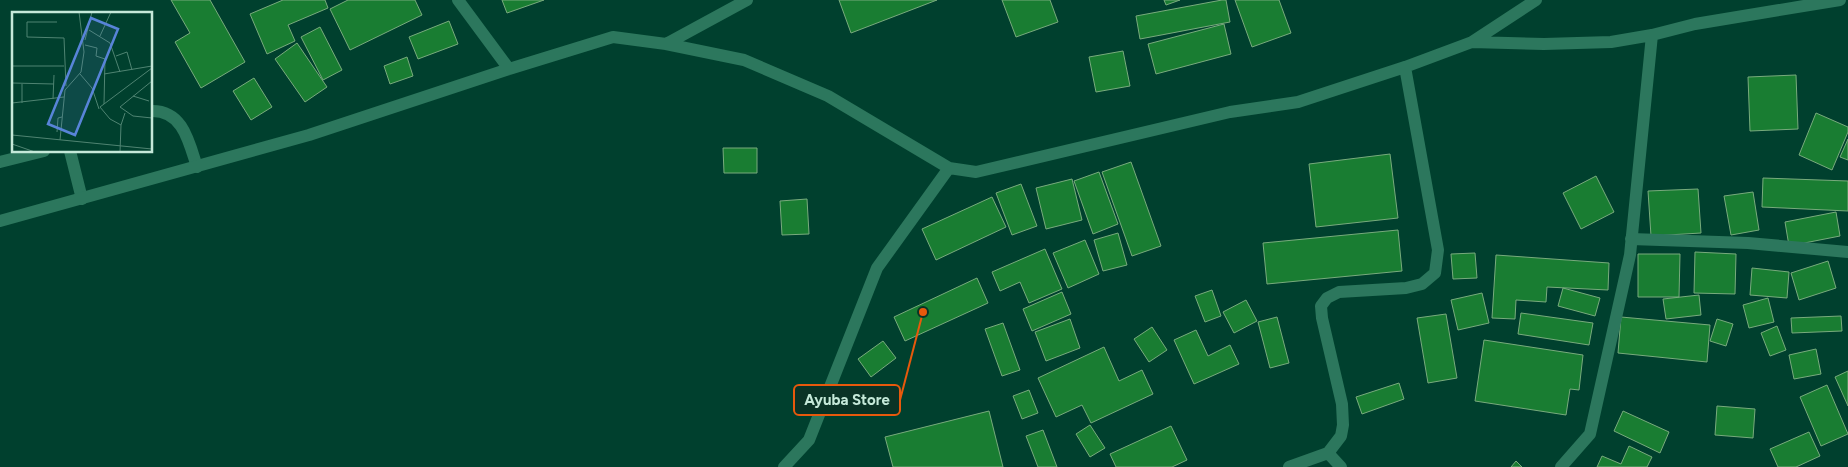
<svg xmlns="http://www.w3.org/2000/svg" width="1848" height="467" viewBox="0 0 1848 467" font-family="Figtree,sans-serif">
  <rect width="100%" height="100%" fill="#00402e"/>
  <path fill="#197d32" stroke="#78ab7d" d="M171 0H210L245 62 201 88 175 42 190 33Z
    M283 0H325L328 8 288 25 295 41 267 54 250 14Z
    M348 0H415L422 15 350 50 330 9Z
    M502 0H544L507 13Z
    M839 0H937L851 33Z
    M1002 0H1050L1058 22 1016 37Z
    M1164 0H1180L1166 5Z
    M1222 0H1226L1230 22 1140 39 1136 16Z
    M1235 0H1279L1291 33 1252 47Z
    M449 21 458 44 418 59 409 37Z
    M1224 24 1231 54 1156 74 1148 44Z
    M320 27 342 70 323 80 301 37Z
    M297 43 327 87 305 102 275 59Z
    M1123 51 1130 86 1096 92 1089 57Z
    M407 57 413 76 390 84 384 66Z
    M1796 75 1798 129 1750 131 1748 77Z
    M254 78 272 107 251 120 233 91Z
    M1816 113 1848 127V132L1832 170 1799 155Z
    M1848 139V160L1840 157Z
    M723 148H757V173H724Z
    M1390 154 1398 218 1316 227 1309 164Z
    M1131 162 1161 246 1132 256 1102 172Z
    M1099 172 1118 224 1093 234 1074 181Z
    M1596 176 1614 212 1581 229 1563 193Z
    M1763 178 1848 181V211L1762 207Z
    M1072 179 1082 220 1046 229 1036 188Z
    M1021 184 1037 226 1012 235 996 193Z
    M1698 189 1701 233 1651 236 1648 191Z
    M1753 192 1759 230 1731 235 1724 196Z
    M992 197 1006 227 936 260 922 229Z
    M807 199 809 234 782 235 780 201Z
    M1836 212 1840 236 1789 246 1785 222Z
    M1398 230 1402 271 1267 284 1263 243Z
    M1118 233 1127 265 1103 271 1094 240Z
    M1085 240 1099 274 1068 288 1053 253Z
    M1045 249 1062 289 1029 303 1020 282 1000 291 992 272Z
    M1695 252 1736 254 1735 294 1694 293Z
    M1475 253 1477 278 1453 279 1451 254Z
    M1638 254H1680L1679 297H1638Z
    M1496 255 1609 263 1608 290 1547 287 1546 302 1516 300 1515 319 1492 318Z
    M1828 261 1836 288 1799 300 1791 273Z
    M1752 268 1789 272 1787 298 1750 295Z
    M977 278 988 303 905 341 894 317Z
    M1563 288 1600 298 1595 316 1558 306Z
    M1212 290 1221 316 1205 322 1195 296Z
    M1062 292 1071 314 1032 331 1023 309Z
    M1482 293 1489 323 1458 330 1451 300Z
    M1699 295 1701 315 1666 319 1663 299Z
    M1768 298 1774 322 1749 328 1743 305Z
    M1246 300 1257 321 1234 333 1223 312Z
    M1521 313 1593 323 1589 345 1518 334Z
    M1446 314 1457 378 1428 383 1417 318Z
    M1841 316 1842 331 1792 333 1791 318Z
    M1277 317 1289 363 1270 368 1258 322Z
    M1621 317 1710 325 1707 362 1618 353Z
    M1070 319 1080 348 1046 361 1035 332Z
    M1717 319 1733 324 1726 346 1710 341Z
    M1003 323 1020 370 1002 376 985 329Z
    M1777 326 1786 350 1770 356 1761 333Z
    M1152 327 1167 350 1149 362 1134 339Z
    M1196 330 1208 356 1230 345 1239 364 1194 384 1174 340Z
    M1484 340 1583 355 1579 390 1570 389 1566 415 1475 401Z
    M883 341 896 358 871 377 858 359Z
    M1104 347 1119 381 1142 370 1153 394 1091 423 1082 405 1056 417 1038 378Z
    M1816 349 1821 374 1794 379 1789 355Z
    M1848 371V406L1835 377Z
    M1399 383 1404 399 1362 414 1356 397Z
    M1827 385 1848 434 1821 446 1800 397Z
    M1029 390 1038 413 1022 419 1013 396Z
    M1717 406 1755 409 1753 438 1715 435Z
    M989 411 1003 467H893L885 437Z
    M1623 411 1669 432 1660 453 1614 431Z
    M1090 425 1105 448 1090 457 1076 434Z
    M1171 426 1187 460 1172 467H1116L1110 454Z
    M1043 430 1057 467H1038L1026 436Z
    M1809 432 1820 456 1796 467H1778L1770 449Z
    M1629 446 1652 457 1647 467H1597L1602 456 1621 464Z
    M1516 461 1522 467H1511Z"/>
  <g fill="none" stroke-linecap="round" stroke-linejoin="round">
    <path stroke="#2c775d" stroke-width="12" d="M151 111C183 110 189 142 197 167
      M70 151 82 199
      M0 162 44 151"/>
    <path stroke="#2c775d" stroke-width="12" d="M458 0 509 69
      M1472 42 1544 44 1611 42 1652 35 1695 24 1840 0
      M666 44 747 0
      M0 221 309 135 509 69 613 37 666 44 744 60 828 96 949 168 976 172 1230 112 1298 102 1405 67 1472 42 1536 0
      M1631 239 1748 243 1848 252
      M1328 453 1341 467
      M784 467 809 440 877 268 949 168
      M1289 467 1328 453 1341 436 1343 425 1342 404 1322 318 1321 306 1327 298 1339 292 1406 288 1422 284 1435 273 1438 250 1405 67
      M1561 467 1590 434 1630 255 1652 35"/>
  </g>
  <g transform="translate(12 12)">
    <rect width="140" height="140" fill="#00402e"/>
    <path fill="none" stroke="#4f8472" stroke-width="1" d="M45 10H15V25L52 26 54 74M77 18 98 31 108 60M88 24 99 0M73 28 80 0M73 33 85 36 84 44 93 47 92 92M104 44 115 40 120 58M0 54H52M68 62 80 76 87 97M92 62 140 54M140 69 108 95 121 104 140 106M0 71 42 72M10 72V91M121 84 137 89M41 87 42 63M0 91 52 85M109 113 98 107 88 95 140 56M45 120 46 106 50 105M0 123 140 137M48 128 53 78 69 60 72 40 67 0M0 132 23 140M108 140 109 113 113 101"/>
    <path fill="#5884d8" fill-opacity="0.15" stroke="#5884d8" stroke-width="2.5" d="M79 6 106 17 63 123 36 112Z"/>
    <rect width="140" height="140" fill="none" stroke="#c5e9d9" stroke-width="2.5"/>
  </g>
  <path fill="none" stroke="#e8590c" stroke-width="2" d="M923 312L900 400"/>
  <circle fill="#e8590c" stroke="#0a3326" stroke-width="2" cx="923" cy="312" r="5"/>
  <rect fill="#0a3326" stroke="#e8590c" stroke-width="2" x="794" y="385" width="106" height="30" rx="5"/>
  <g font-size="15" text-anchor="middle" font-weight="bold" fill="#c5e9d9">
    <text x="847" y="405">Ayuba Store</text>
  </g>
</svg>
